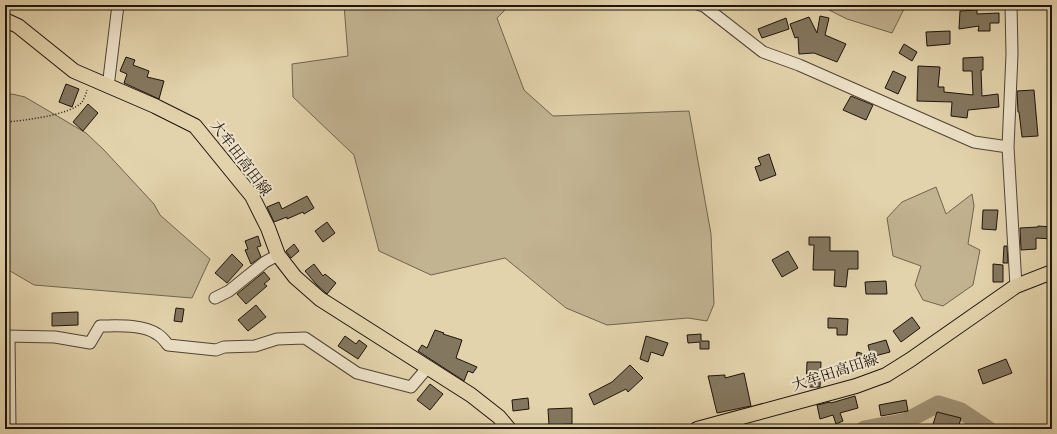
<svg xmlns="http://www.w3.org/2000/svg" width="1057" height="434" viewBox="0 0 1057 434" font-family="'IM FELL DW Pica','Noto Serif JP',serif">
  <rect width="100%" height="100%" fill="#e3d3ac"/>
  <filter id="stains"><feTurbulence type="fractalNoise" baseFrequency=".005" numOctaves="4"/><feColorMatrix values="0 0 0 0 .2 0 0 0 0 .09 0 0 0 0 .02 0 0 0 .5 -.17"/></filter>
  <radialGradient id="worn" r=".72"><stop offset=".6" stop-color="#630" stop-opacity="0"/><stop offset="1" stop-color="#630" stop-opacity=".3"/></radialGradient>
  <path fill="#c2b391" stroke="#70644e" d="M344 5H510L497 18 524 90 553 116 689 111 711 234 714 304 707 321 688 318 607 325 566 308 505 258 431 275 379 251 354 155 293 97 292 64 348 56Z
    M819 5H906L892 33 847 19Z
    M12 94 25 97 86 133 104 150 154 204 160 215 210 259 192 298 34 285 5 268V95Z
    M936 187 946 214 972 194 974 206 968 244 980 250 973 285 943 306 923 300 915 285 921 266 893 256 887 218 902 202Z"/>
  <g fill="none" stroke-linecap="round" stroke-linejoin="round">
    <path stroke="#a09275" stroke-width="17" d="M864 429 906 421 938 404 961 411 988 429"/>
  </g>
  <path fill="#84775f" stroke="#1e140b" d="M977 10V14L999 13V23H990V31H978L979 26 959 29 960 11Z
    M820 16 829 18 825 35 846 44 837 62 814 53 799 54 798 37 795 38 790 24 809 17 817 33Z
    M786 18 789 29 762 38 758 29Z
    M950 31V44L927 46 926 32Z
    M904 44 917 52 912 61 899 53Z
    M126 57 135 60 133 65 149 71 147 77 164 81 159 99 124 83 127 74 120 71Z
    M983 57V70H981L982 96 998 94 999 107 968 110 967 118 951 116 952 102 917 101 918 66 940 67 938 87H944V92L973 95 972 71H963V58Z
    M893 71 906 77 898 94 885 88Z
    M66 84 79 89 72 107 59 102Z
    M1034 90 1038 136 1022 137 1019 112H1018L1017 91Z
    M851 96 873 105 866 120 843 110Z
    M88 104 98 113 83 131 73 122Z
    M769 154 776 175 760 181 755 167 761 165 758 158Z
    M307 196 314 208 304 214 303 212 287 219V217L274 222 267 207 279 202 282 209Z
    M983 210H998L996 230 982 229Z
    M327 222 335 233 323 242 315 231Z
    M1038 226 1052 227V239L1036 238V249L1021 250 1020 228 1038 227Z
    M258 236 261 246 257 247 261 257 251 264 245 250 248 249 245 241Z
    M809 237H830V251H858V269H848L846 287 834 286 835 270H813L814 245H809Z
    M294 244 299 251 291 258 286 251Z
    M1004 246H1007L1008 263H1003Z
    M788 251 798 268 782 277 772 260Z
    M232 254 243 265 227 283 215 273Z
    M314 264 323 276 325 274 336 283 327 294 316 284 305 271Z
    M993 264 1003 265V282H993Z
    M264 272 270 279 264 284 267 286 246 304 237 294Z
    M886 281 887 294H866L865 282Z
    M256 305 266 317 248 331 238 320Z
    M176 308 184 309 182 322 174 321Z
    M78 312V325L52 326V313Z
    M912 317 920 328 901 342 893 331Z
    M828 318 848 319 847 335H837V328H828Z
    M435 330 444 333 443 334 462 340 456 358 477 367 473 373 468 371 464 381 418 351 422 345 427 348Z
    M701 334V341H709V349H700V342L688 343 687 335Z
    M345 336 356 344 359 340 367 346 358 359 338 346Z
    M646 336 668 343 663 356 651 352 648 362 640 359Z
    M886 340 890 352 871 357 868 345Z
    M857 352 864 354 862 365 855 364Z
    M1006 359 1012 373 983 384 978 370Z
    M807 362H821L820 387H806Z
    M630 365 643 378 628 392 626 389 594 405 589 394 612 382Z
    M744 373 751 406 717 413 708 376 725 375V378Z
    M430 384 443 394 430 410 417 400Z
    M855 396 858 408 840 413 843 421 836 424 833 415 820 419 817 405 830 402 831 403Z
    M528 398 529 409 513 411 512 400Z
    M906 400 908 411 881 416 879 405Z
    M572 408V424L549 425 548 409Z
    M937 412 961 418 958 429H938L932 427Z"/>
  <g fill="none" stroke-linecap="round" stroke-linejoin="round">
    <defs>
      <path id="minor" d="M700 5 704 6 763 52 799 65 974 142 1008 147
        M1011 5 1012 54 1008 147 1016 286
        M108 87 118 5
        M215 298 229 291 265 262 278 255
        M5 336 55 337 90 343 100 326C118 326 142 324 157 334 161 336 165 341 168 345L216 350 224 347 255 346 277 339 305 338 357 373 411 387 428 367
        M9 336 10 429
        M737 418 739 429"/>
      <path id="major" d="M5 20 18 26 74 71 155 106 195 126 252 196 268 228 278 255 295 277 320 299 471 395 499 417 509 429
        M697 429 856 386 886 375 910 360 1016 286 1052 272"/>
    </defs>
    <use href="#minor" stroke="#4f4433" stroke-width="13"/>
    <use href="#major" stroke="#1e140b" stroke-width="16"/>
    <path stroke="#1e140b" stroke-width="1.5" stroke-dasharray="1 2" stroke-linecap="butt" d="M5 122C22 121 71 115 82 102 84 99 86 94 87 90"/>
    <use href="#minor" stroke="#ede2c9" stroke-width="11"/>
    <use href="#major" stroke="#e3d3ac" stroke-width="14"/>
  </g>
  <g text-anchor="middle" stroke-width="4" stroke-linejoin="round" paint-order="stroke">
    <g font-size="15" fill="#1e140b" stroke="#ede2c9">
      <text transform="translate(241 158) rotate(53)" y="5">大牟田高田線</text>
      <text transform="translate(835 372) rotate(-18)" y="5">大牟田高田線</text>
    </g>
  </g>
  <rect width="1057" height="434" fill="none" stroke="#e3d3ac" stroke-width="20"/>
  <rect x="6" y="6" width="1045" height="422" fill="none" stroke="#1e140b" stroke-width="2"/>
  <rect x="10" y="10" width="1037" height="414" fill="none" stroke="#1e140b"/>
  <rect width="100%" height="100%" filter="url(#stains)"/>
  <rect width="100%" height="100%" fill="url(#worn)"/>
</svg>
